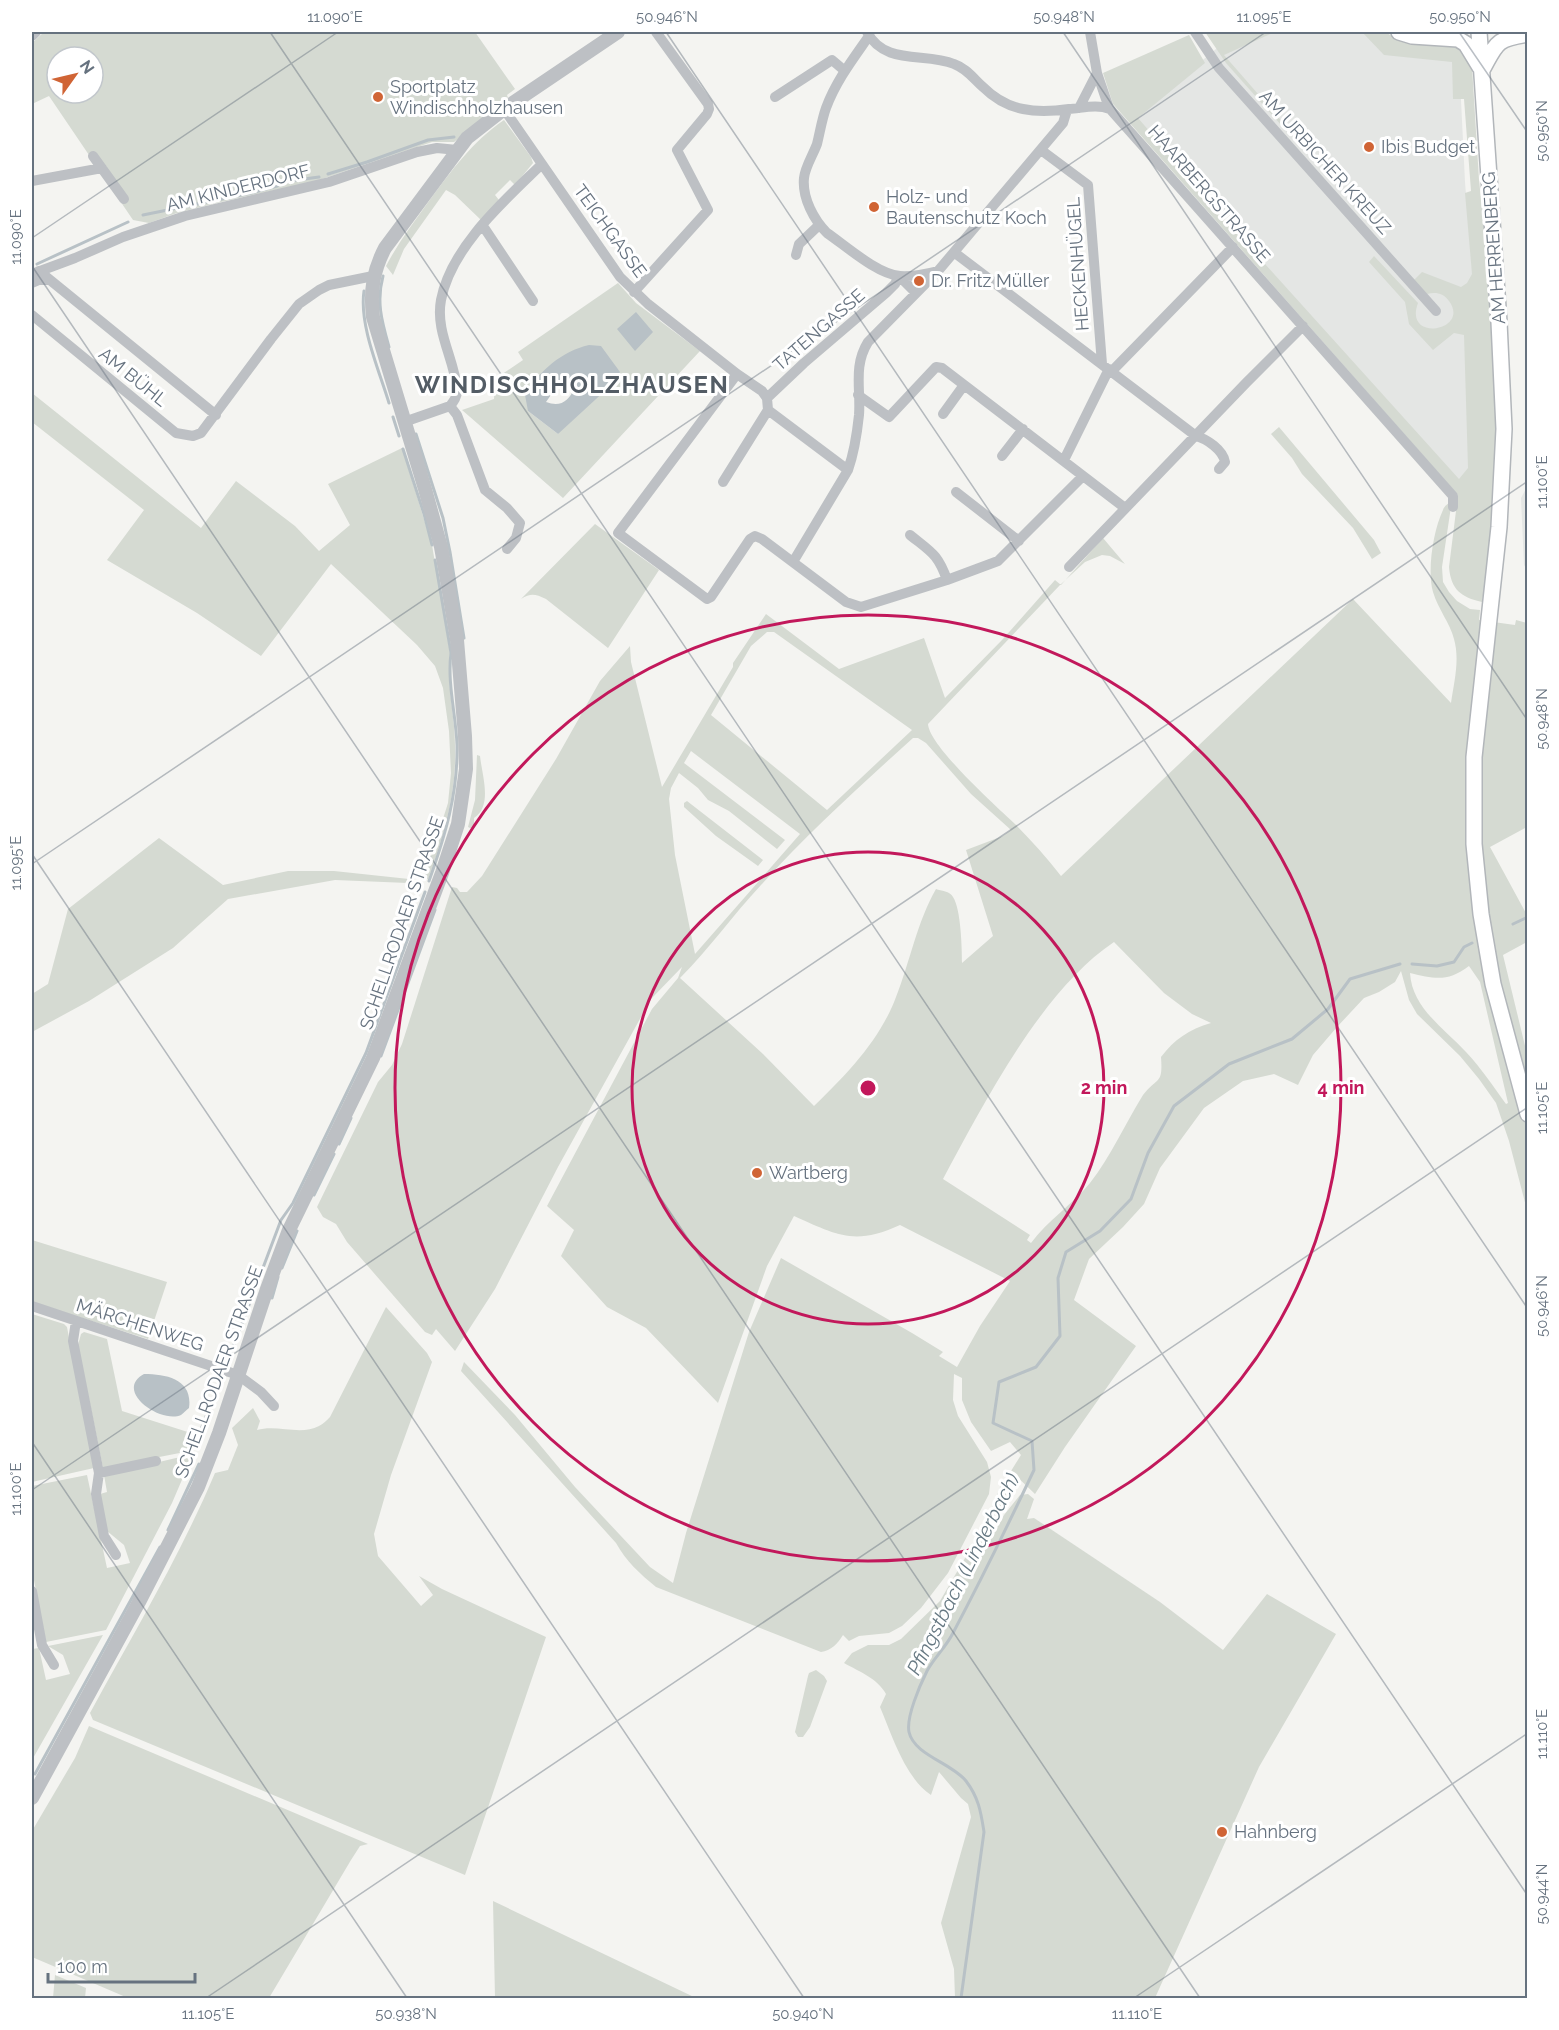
<svg xmlns="http://www.w3.org/2000/svg" width="1559" height="2030" viewBox="0 0 1559 2030" font-family="Raleway,sans-serif">
  <rect width="100%" height="100%" fill="#f4f4f1"/>
  <path fill="#e4e6e4" d="M1250 32H1371L1459 59 1465 182 1476 317 1481 459 1458 486 1133 118 1222 44Z
    M1527 487V570L1524 565 1521 498Z"/>
  <path fill="#d5dad2" fill-rule="evenodd" d="M44 32H475L515 89 507 95 509 101 454 142H432L316 181 221 202 177 213 149 223 133 220 49 96 32 104V43ZM57 57H93V93H57Z
    M1205 32H1275L1224 55 1293 134H1289L1226 63Z
    M1362 32H1385L1399 40 1461 44 1472 67 1479 180 1491 291 1498 442 1491 545 1482 602C1461 597 1451 590 1449 567L1458 495 1113 104 1103 73 1189 35 1205 63 1138 118 1256 254 1459 479 1468 468 1464 335 1454 333 1433 350 1409 324 1405 302 1369 262 1374 256 1418 303C1403 343 1471 331 1449 301 1443 293 1436 292 1427 294L1414 280 1422 272 1461 287 1467 283 1472 274 1465 193 1471 191 1464 99H1453L1452 62 1384 55Z
    M504 120 531 157 533 163 515 185 510 180 495 195 499 200 481 220 455 195 446 190 404 249 393 275 386 266C398 243 414 222 429 201 453 169 471 143 504 120Z
    M618 283 636 303 700 351 563 498 462 410 494 399 495 379 523 360 518 352ZM601 346 558 434 528 411Z
    M32 393 201 528 236 481 295 526 319 551 350 525 328 484 402 448 432 545 450 653C446 683 455 715 455 745 457 793 444 835 428 880L425 875 448 803 451 773 449 731 443 688 435 666 417 645 331 564 261 656 197 613 107 560 144 510 32 422Z
    M1279 427 1374 540 1381 553 1372 559 1353 528 1302 474 1292 458 1271 434Z
    M1452 500 1442 567 1443 582 1449 592 1457 601 1470 609 1480 610 1479 620 1515 625 1516 620 1527 623V827L1490 847 1527 915V942L1503 955 1527 1054V1210L1509 1141 1496 1103 1479 1079 1460 1056 1417 1014 1409 1000 1401 971 1395 982 1379 992 1364 998 1337 1027 1313 1055 1298 1085 1274 1074 1243 1081 1204 1108 1160 1168 1144 1204 1123 1227 1089 1259 1074 1300 1136 1346 1065 1447 1035 1494 1011 1471 1021 1455 1010 1442 991 1451 971 1422 962 1400V1378L954 1374 953 1400 958 1416 987 1462 991 1477 989 1494 948 1573 921 1608 902 1626 889 1633 859 1636 849 1641 843 1635C838 1643 831 1651 821 1652L656 1587C640 1574 626 1561 616 1543L461 1371 464 1362 515 1415 575 1487 650 1567 673 1583 686 1533 749 1332 781 1258 912 1333 943 1352 939 1356 957 1367 980 1326 1010 1281 900 1225C854 1246 837 1235 794 1216L767 1266 718 1403 646 1328 607 1307 561 1256 574 1230 547 1206 652 1009 678 978 682 967 651 999 558 1167 495 1289 455 1351 436 1329 432 1335 425 1332 347 1242 336 1224 323 1217 317 1207 378 1082 392 1065 402 1044 452 887 457 888 460 892H467L482 876 556 759 600 681 630 646 631 662 662 787 733 667V663L766 614 839 669 924 638 945 698 1002 640 1055 580 1061 585 1103 538 1125 564 1110 556 1102 555 1085 562 1060 585 928 724C929 746 997 807 1015 824 1031 840 1047 858 1061 876L1353 599 1451 703C1454 682 1460 660 1454 639 1450 623 1438 609 1433 592 1427 571 1433 531 1443 510 1444 506 1449 503 1452 500ZM767 632H774L912 730 827 810 711 715 751 646ZM913 738H918L926 743 971 794 1011 830 1003 836 966 850 993 936 962 963C962 948 961 909 953 897 950 891 941 891 936 889 917 922 910 962 896 997 880 1040 847 1074 814 1106L763 1054 680 978C709 949 733 915 761 885 808 833 861 785 913 738ZM691 751 800 834 695 954 675 855 669 799 671 788 679 773 698 788 708 800 729 811 777 849 785 840 684 763ZM1114 942 1164 993 1192 1014 1211 1023C1189 1029 1174 1040 1161 1057 1163 1085 1158 1076 1143 1095 1125 1124 1111 1156 1090 1183 1072 1205 1048 1220 1031 1243L1027 1240 1030 1235 943 1179C984 1103 1042 990 1114 942ZM1469 966 1480 982 1508 1103 1506 1104C1493 1086 1481 1068 1466 1052 1444 1028 1412 1008 1410 973 1435 979 1448 982 1469 966Z
    M595 524 659 570 608 648 546 599C535 594 531 593 521 599Z
    M477 755 480 756C482 775 493 806 474 818V826L472 829 468 827 475 800Z
    M687 801 763 860 758 866 716 836 684 807V803Z
    M159 838 223 885 288 871H334L409 879 408 883 335 880 228 899 173 948 89 1001 32 1032V994L48 984 68 909Z
    M32 1240 167 1282 148 1339 32 1302Z
    M386 1307 427 1353 432 1362 391 1475 374 1534 378 1556 421 1606 433 1595 419 1576 442 1589 546 1637 465 1875 93 1720 90 1713C133 1634 180 1556 215 1473L228 1470 238 1445 232 1428 253 1408 260 1421 257 1430C277 1424 300 1436 319 1426 323 1424 327 1420 330 1417Z
    M32 1314 64 1324 67 1327 94 1468 32 1482Z
    M84 1332 107 1339 122 1411 194 1434 195 1450 103 1468 78 1345 81 1334Z
    M193 1454 172 1503 106 1630 46 1642 32 1570V1486L87 1475 107 1568 130 1563 124 1545 107 1531 100 1494 107 1492 104 1475Z
    M1003 1480 1008 1482 1011 1488 993 1524 997 1528 1004 1515 1020 1495 1028 1494 1034 1499 1027 1519 1034 1518 1160 1602 1223 1650 1267 1594 1336 1634 1259 1767 1155 1998H955L954 1969 941 1923 971 1817 968 1804 961 1798 939 1772 931 1795C905 1778 892 1735 880 1707L886 1694C877 1678 860 1672 844 1663L852 1653 868 1645H889L901 1639 940 1601 986 1522Z
    M103 1635 32 1760V1649L39 1648 46 1680 70 1674 63 1655 48 1646Z
    M816 1670 824 1676 827 1681 810 1727 803 1737H798L795 1732 808 1676 809 1673Z
    M89 1726 368 1844 360 1846 351 1860 269 1998H128L32 1957V1831L75 1758Z
    M493 1901 696 1998H495Z
    M55 1975 86 1988 85 1998H53Z"/>
  <path fill="#b8c1c6" fill-rule="evenodd" d="M636 312 653 332 635 351 617 329Z
    M589 345 601 346 620 372 608 388 558 434 528 411 525 395C539 371 562 351 589 345ZM568 381 572 382 574 388C569 402 560 407 546 402L553 392Z
    M144 1374C168 1374 193 1380 189 1408 186 1410 184 1413 181 1415 161 1424 113 1391 144 1374Z"/>
  <g fill="none" stroke-linecap="round" stroke-linejoin="round">
    <path stroke="#b8c1c6" stroke-width="3" d="M328 174 367 162 428 140 454 137
      M143 215 251 193 277 186 282 182 319 177
      M37 264 128 222
      M383 276C376 302 382 322 389 347
      M364 291C359 325 379 370 389 403
      M393 417 399 436
      M416 434 443 518 450 552 464 638
      M403 449 424 514 432 545
      M429 881C445 836 458 794 457 745 456 715 447 683 451 653L435 560
      M1513 924 1528 917
      M1412 964 1437 966 1454 962 1464 947 1472 943
      M381 1056 435 910
      M339 1144 351 1118
      M314 1195 334 1154
      M282 1268 297 1231
      M272 1298 278 1277
      M229 1358 281 1220 293 1203 366 1053 425 892
      M198 1437 219 1383
      M168 1530 199 1464
      M35 1774 160 1547
      M961 1998 984 1832C981 1813 979 1798 966 1781 952 1763 914 1755 909 1732 906 1717 920 1685 927 1671 934 1658 946 1647 953 1633 981 1580 1008 1525 1034 1470L1032 1441 993 1423 999 1382 1036 1367 1060 1336 1058 1278 1066 1252 1100 1231 1131 1199 1148 1153 1174 1106 1229 1064 1292 1039 1328 1009 1350 979 1400 964"/>
    <defs>
      <path id="secondary" d="M1399 32 1412 36 1458 39 1466 44 1480 67
        M1479 32 1499 322 1504 429 1499 527 1474 757V844L1481 914 1493 984 1528 1114
        M1482 70C1497 43 1495 39 1528 34"/>
    </defs>
    <use href="#secondary" stroke="#b2b6ba" stroke-width="18"/>
    <path stroke="#bdc0c4" stroke-width="10" d="M867 32C885 66 925 52 954 64 966 68 974 79 983 87 994 98 1008 106 1023 109 1037 112 1055 111 1069 109 1083 108 1097 104 1110 109L1453 496V507
      M1195 32 1219 68 1436 311
      M32 36 36 32
      M869 36C853 59 836 81 826 108 822 119 820 132 817 144 813 155 805 167 804 178 802 198 814 220 827 233 846 246 877 274 900 276 913 277 926 274 938 271L1063 123 1067 110
      M1097 73 1109 108
      M775 97 832 60 845 71
      M1079 108 1097 73 1090 32
      M504 109 620 277 648 304 737 374 762 391 767 398
      M1041 150 1088 185 1102 364
      M93 156 124 199
      M32 181 102 168
      M483 226 533 301
      M955 253 1196 436C1207 439 1223 450 1225 462L1219 469
      M796 255 799 244 819 225
      M39 271 216 415
      M32 274 75 258 123 237 185 216 329 182 417 152 437 148 457 150
      M32 283 39 280H48
      M634 292 708 210 677 150 707 114 709 109 708 104 656 32
      M32 315 176 433 193 436 201 433 271 339 299 304 319 290 329 285 373 276
      M1112 371 1233 247
      M737 374 618 533 707 599 711 597 750 539 755 536 762 539 846 602 861 607 947 580 998 561 1083 476
      M858 395 889 417 936 367 942 368 1125 508
      M450 406 457 415 485 490 507 508 520 523 516 538 507 549
      M943 414 964 385
      M404 422 450 406C454 401 457 397 457 390 455 360 435 332 441 300 451 247 505 200 541 165
      M1002 456 1023 429
      M1064 460 1109 369
      M848 470 768 410 767 398 804 363 886 293 895 284 899 276 916 293
      M723 482 768 410
      M956 492 1019 541
      M910 535C931 552 938 554 947 580
      M793 562 848 470C854 453 857 434 859 415 861 389 853 366 868 342L938 271
      M1069 567 1246 383 1303 326
      M32 1306 238 1375 261 1392 274 1406
      M76 1321 73 1341 99 1473 96 1494 104 1536 116 1555
      M99 1473 156 1461
      M32 1591 42 1645 54 1665"/>
    <path stroke="#bdc0c4" stroke-width="14" d="M32 1798 139 1602 198 1487 219 1433 267 1289 289 1230 373 1058 442 873 458 824 466 769 465 736 457 640 448 586 441 547 425 489 373 317C370 291 373 271 385 248L467 138 504 109 618 32"/>
    <use href="#secondary" stroke="#fff" stroke-width="15"/>
  </g>
  <path fill="none" stroke="#66727f" stroke-width="1.5" stroke-opacity="0.45" d="M270 32 1528 1896M666 32 1528 1309M1063 32 1528 721M1459 32 1528 133M32 238 338 32M32 266 1200 1998M32 854 804 1998M32 864 1266 32M32 1442 407 1998M32 1490 1528 481M206 1998 1528 1107M1134 1998 1528 1733"/>
  <g fill="none" stroke="#c2185b" stroke-width="3">
    <circle cx="868" cy="1088" r="236"/>
    <circle cx="868" cy="1088" r="473"/>
  </g>
  <g fill="#d06435" stroke="#fff" stroke-width="2">
    <circle cx="378" cy="97" r="6"/>
    <circle cx="1369" cy="147" r="6"/>
    <circle cx="874" cy="207" r="6"/>
    <circle cx="919" cy="281" r="6"/>
    <circle cx="757" cy="1173" r="6"/>
    <circle cx="1222" cy="1832" r="6"/>
  </g>
  <g text-anchor="middle" stroke-width="6" stroke-linejoin="round" paint-order="stroke">
    <g font-size="18" fill="#66727f" stroke="#fff" text-anchor="start">
      <text x="390" y="93">Sportplatz<tspan x="390" dy="21">Windischholzhausen</tspan></text>
      <text x="1381" y="153">Ibis Budget</text>
      <text x="886" y="203">Holz- und<tspan x="886" dy="21">Bautenschutz Koch</tspan></text>
      <text x="931" y="287">Dr. Fritz Müller</text>
      <text x="769" y="1179">Wartberg</text>
      <text x="1234" y="1838">Hahnberg</text>
    </g>
    <g font-size="18" fill="#66727f" stroke="#fff">
      <text transform="translate(1325 162) rotate(48)" y="6">AM URBICHER KREUZ</text>
      <text transform="translate(238 188) rotate(-14)" y="6">AM KINDERDORF</text>
      <text transform="translate(1209 194) rotate(49)" y="6">HAARBERGSTRASSE</text>
      <text transform="translate(610 231) rotate(54)" y="6">TEICHGASSE</text>
      <text transform="translate(1494 248) rotate(-94)" y="6">AM HERRENBERG</text>
      <text transform="translate(1078 264) rotate(-94)" y="6">HECKENHÜGEL</text>
      <text transform="translate(819 330) rotate(-41)" y="6">TATENGASSE</text>
      <text transform="translate(133 377) rotate(39)" y="6">AM BÜHL</text>
      <text transform="translate(402 923) rotate(-71)" y="6">SCHELLRODAER STRASSE</text>
      <text transform="translate(140 1325) rotate(18)" y="6">MÄRCHENWEG</text>
      <text transform="translate(219 1372) rotate(-70)" y="6">SCHELLRODAER STRASSE</text>
    </g>
    <g font-size="20" font-style="italic" fill="#677983" stroke="#fff">
      <text transform="translate(963 1574) rotate(-63)" y="7">Pfingstbach (Linderbach)</text>
    </g>
    <g font-size="24" font-weight="bold" letter-spacing="1.5" fill="#535c65" stroke="#fff">
      <text x="572" y="393">WINDISCHHOLZHAUSEN</text>
    </g>
  </g>
  <circle cx="868" cy="1088" r="9" fill="#c2185b" stroke="#fff" stroke-width="3"/>
  <g font-size="18" text-anchor="middle" font-weight="bold" fill="#c2185b" stroke="#fff" stroke-width="6" stroke-linejoin="round" paint-order="stroke">
    <text x="1104" y="1094">2 min</text>
    <text x="1341" y="1094">4 min</text>
  </g>
  <rect width="1559" height="2030" fill="none" stroke="#ffffff" stroke-width="66"/>
  <g transform="translate(75 75) rotate(56)"><circle r="28" fill="#ffffff" stroke="#c2c7cc" stroke-width="1.5"/>
  <path d="M0-4.5L10 22L0 15L-10 22Z" fill="#d06435"/>
  <text y="-9" font-size="16" font-weight="bold" text-anchor="middle" fill="#66727f">N</text>
  </g>
  <path d="M48 1973v9h147v-9" fill="none" stroke="#66727f" stroke-width="3"/>
  <text x="57" y="1973" font-size="18" fill="#66727f" stroke="#ffffff" stroke-width="4.5" paint-order="stroke">100 m</text>
  <rect x="33" y="33" width="1493" height="1964" fill="none" stroke="#66727f" stroke-width="2"/>
  <g font-size="15" text-anchor="middle" fill="#66727f">
    <text x="335" y="22">11.090°E</text>
    <text x="667" y="22">50.946°N</text>
    <text x="1064" y="22">50.948°N</text>
    <text x="1264" y="22">11.095°E</text>
    <text x="1460" y="22">50.950°N</text>
    <text transform="translate(1542 131) rotate(-90)" y="5">50.950°N</text>
    <text transform="translate(16 237) rotate(-90)" y="5">11.090°E</text>
    <text transform="translate(1542 482) rotate(-90)" y="5">11.100°E</text>
    <text transform="translate(1542 719) rotate(-90)" y="5">50.948°N</text>
    <text transform="translate(16 863) rotate(-90)" y="5">11.095°E</text>
    <text transform="translate(1542 1108) rotate(-90)" y="5">11.105°E</text>
    <text transform="translate(1542 1306) rotate(-90)" y="5">50.946°N</text>
    <text transform="translate(16 1489) rotate(-90)" y="5">11.100°E</text>
    <text transform="translate(1542 1734) rotate(-90)" y="5">11.110°E</text>
    <text transform="translate(1542 1894) rotate(-90)" y="5">50.944°N</text>
    <text x="208" y="2019">11.105°E</text>
    <text x="406" y="2019">50.938°N</text>
    <text x="803" y="2019">50.940°N</text>
    <text x="1137" y="2019">11.110°E</text>
  </g>
</svg>
